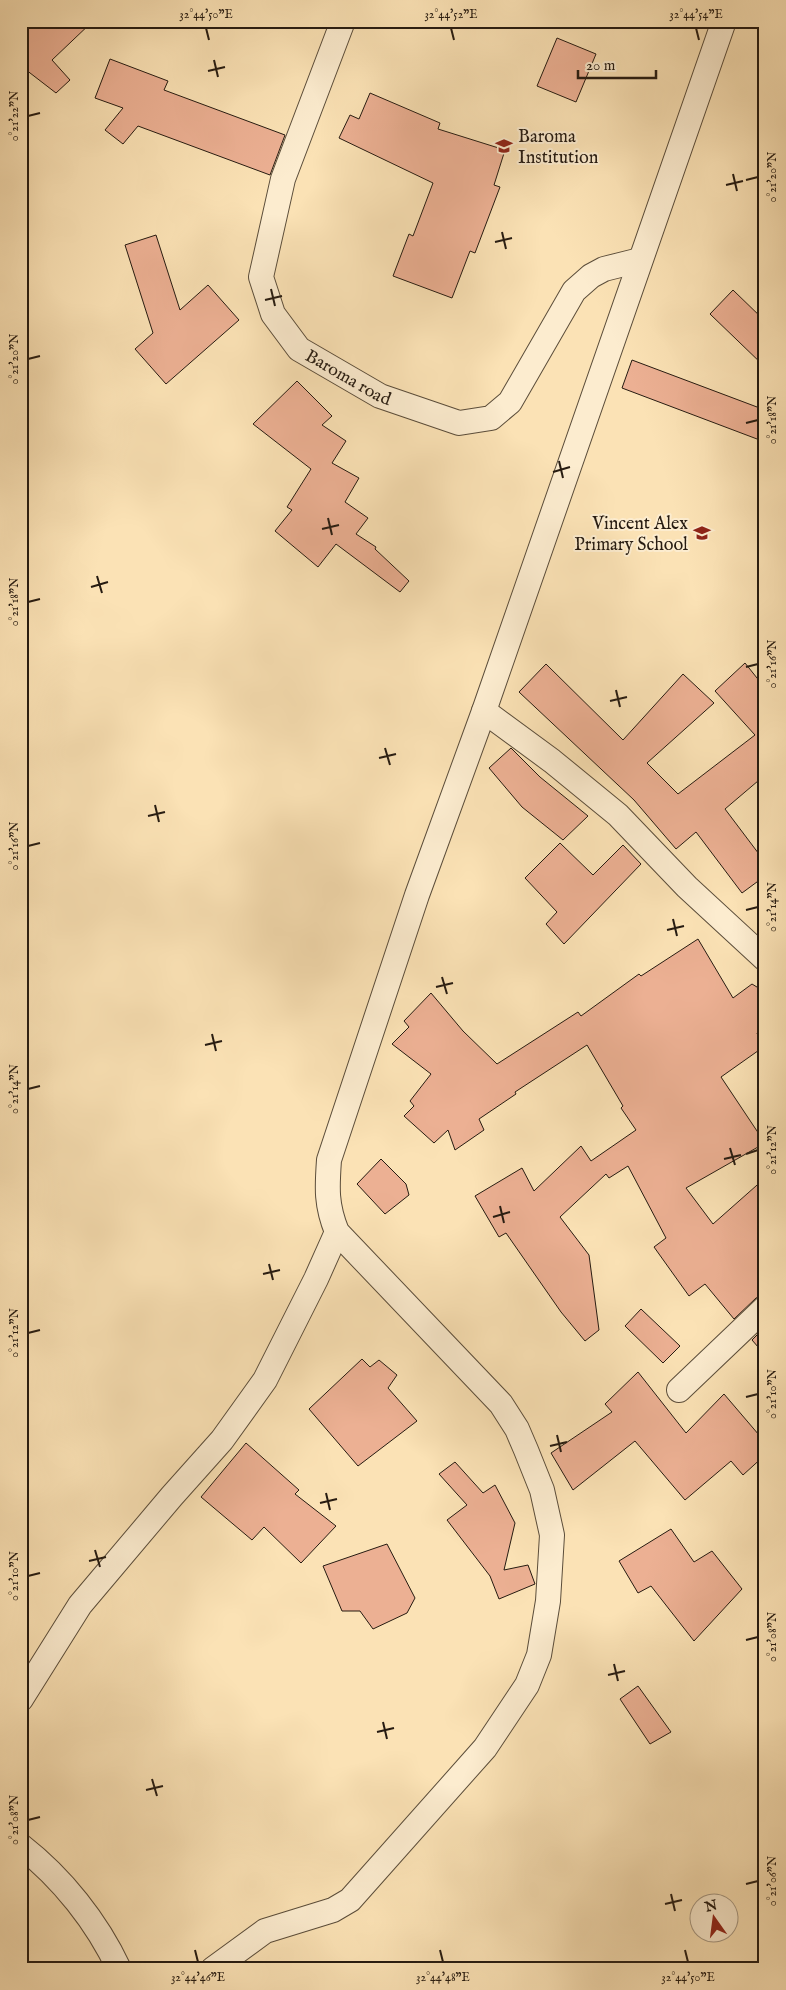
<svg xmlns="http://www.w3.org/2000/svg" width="786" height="1990" viewBox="0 0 786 1990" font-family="'IM FELL English',serif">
<rect width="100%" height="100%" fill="#fbe2b5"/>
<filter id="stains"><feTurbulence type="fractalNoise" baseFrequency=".004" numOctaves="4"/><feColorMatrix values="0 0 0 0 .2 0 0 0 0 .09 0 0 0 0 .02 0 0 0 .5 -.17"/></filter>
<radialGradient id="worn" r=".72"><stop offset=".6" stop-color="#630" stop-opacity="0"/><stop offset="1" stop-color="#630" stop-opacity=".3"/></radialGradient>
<g fill="#ecb093" stroke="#261b11">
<path d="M21,21H93L52,60L70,80L56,93L21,66Z"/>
<path d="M557,38L596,54L576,102L537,86Z"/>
<path d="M110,59L168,81L164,90L285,135L270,175L138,126L123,144L105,130L123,108L95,98Z"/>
<path d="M370,93L440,123L438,129L505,150L494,185L500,187L475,253L470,251L452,298L393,276L409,234L413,236L433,183L339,138L350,115L359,119Z"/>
<path d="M156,235L180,310L208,285L239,320L166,384L135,349L153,333L125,245Z"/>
<path d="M733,290L765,321V367L710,314Z"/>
<path d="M632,360L765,410V442L622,388Z"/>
<path d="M297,381L332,416L322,425L346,441L332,463L359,478L345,502L368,518L356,534L376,547L375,549L409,581L400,592L336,544L318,567L275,531L292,510L287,507L311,469L253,424Z"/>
<path d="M745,663L765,688V775L725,809L765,862V876L742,893L696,832L676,849L634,800L519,692L546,664L623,740L683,674L714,703L647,763L678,794L755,735L715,691Z"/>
<path d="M511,748L540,777L588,816L563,840L522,807L489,768Z"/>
<path d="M560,843L593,875L623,845L641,864L564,944L546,924L557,912L525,878Z"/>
<path d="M698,939L733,998L752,984L765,992V1028L757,1033L762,1048L721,1077L765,1143L686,1188L713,1224L765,1178V1295L756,1298L734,1319L705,1284L689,1296L654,1247L666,1238L628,1166L609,1178L606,1174L560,1217L589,1255L599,1330L585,1341L561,1312L506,1233L499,1237L475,1196L522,1168L534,1191L581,1146L591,1161L636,1130L621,1108L623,1106L587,1045L515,1092L516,1094L479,1119L484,1130L455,1150L448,1130L434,1143L404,1116L414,1106L410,1101L431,1074L392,1044L409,1027L404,1021L431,993L463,1031L497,1064L578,1012L581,1016L639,974L641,976Z"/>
<path d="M381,1159L406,1184L409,1195L385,1214L357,1184Z"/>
<path d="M641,1309L680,1346L663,1363L625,1326Z"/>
<path d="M765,1327V1355L752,1340Z"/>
<path d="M362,1359L370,1367L379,1360L397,1375L388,1388L417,1421L358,1466L309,1409Z"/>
<path d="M638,1372L686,1433L724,1394L765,1442V1455L743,1475L731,1461L685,1500L635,1441L573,1490L551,1453L612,1412L605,1404Z"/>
<path d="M246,1443L299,1490L295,1494L336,1526L301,1563L264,1527L252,1540L201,1497Z"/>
<path d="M455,1462L483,1493L495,1485L515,1523L504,1570L528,1565L535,1584L499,1599L490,1576L447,1520L467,1505L439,1474Z"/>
<path d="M671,1529L694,1562L712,1551L742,1589L694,1641L651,1586L638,1593L619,1561Z"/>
<path d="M387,1544L415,1598L407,1613L373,1629L360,1611H342L323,1566Z"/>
<path d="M638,1686L671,1732L650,1744L620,1699Z"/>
</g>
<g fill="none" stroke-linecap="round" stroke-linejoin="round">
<g stroke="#5b4d3a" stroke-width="26">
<g id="street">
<path id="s1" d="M343,21L283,179L261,277L273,314L299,349L380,396L459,423L491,418L510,402L574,291L591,276L604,269L640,260"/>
<path d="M484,711L552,761L618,815L687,887L765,959"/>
<path d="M679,1390L765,1308"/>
<path d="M21,1699L80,1605L172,1496L222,1440L265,1380L316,1279L337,1232"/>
<path d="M21,1846C62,1878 97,1922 119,1969"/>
<path d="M213,1969L265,1931L333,1910L350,1900L485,1748L527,1685L539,1655L548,1601L552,1535L542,1490L526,1450L517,1429L501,1404L337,1232C326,1205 327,1188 329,1160L417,895L484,711L724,21"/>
</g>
</g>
<use href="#street" stroke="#fceccf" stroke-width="24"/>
</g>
<path fill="none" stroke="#261b11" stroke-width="2" d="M206,28L209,40M451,28L454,40M696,28L699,40M214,60L218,77M208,71L225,67M28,116L40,113M733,174L737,191M746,180L758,177M726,185L743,181M502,232L506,249M495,242L512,238M271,289L275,306M265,300L282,296M28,359L40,356M746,423L758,420M559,461L563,478M553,472L570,467M328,518L332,535M322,529L339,525M97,576L102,593M91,587L108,582M28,602L40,599M746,667L758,664M616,690L620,707M610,701L627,697M385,748L390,765M379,758L396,754M155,805L159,822M148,816L165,812M28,846L40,843M746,910L758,907M673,919L677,936M667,930L684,926M442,977L447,994M436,987L453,983M212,1034L216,1051M205,1045L222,1041M28,1089L40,1086M730,1148L735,1165M746,1154L758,1150M724,1159L741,1155M500,1206L504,1223M493,1217L510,1212M269,1264L273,1280M263,1274L280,1270M28,1333L40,1330M746,1397L758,1394M557,1435L561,1452M550,1446L567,1442M326,1493L330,1510M320,1503L337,1499M95,1550L100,1567M89,1561L106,1557M28,1576L40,1573M746,1640L758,1637M614,1664L618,1681M608,1675L625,1671M383,1722L387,1739M377,1732L394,1728M152,1779L157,1796M146,1790L163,1786M28,1820L40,1817M746,1884L758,1881M671,1894L675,1911M665,1904L682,1900M195,1950L198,1962M440,1950L443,1962M685,1950L688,1962"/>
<defs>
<g id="school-bare" transform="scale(1.35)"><path d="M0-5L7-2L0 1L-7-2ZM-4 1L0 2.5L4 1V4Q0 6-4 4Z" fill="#8f2418" stroke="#fceccf" stroke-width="2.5" paint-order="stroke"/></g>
</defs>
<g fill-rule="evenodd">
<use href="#school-bare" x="504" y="146"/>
<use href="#school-bare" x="702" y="533"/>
</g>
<g text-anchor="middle" stroke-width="4" stroke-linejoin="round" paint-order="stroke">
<g font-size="18" fill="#261b11" stroke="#fceccf" text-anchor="start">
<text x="518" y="142">Baroma<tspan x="518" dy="21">Institution</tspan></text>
<text x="688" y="529" text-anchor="end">Vincent Alex<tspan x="688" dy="21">Primary School</tspan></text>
</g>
<g font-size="18" fill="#261b11" stroke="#fceccf">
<text dy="6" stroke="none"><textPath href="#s1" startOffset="409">Baroma road</textPath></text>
</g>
</g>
<rect width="786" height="1990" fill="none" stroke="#fbe2b5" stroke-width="55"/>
<g transform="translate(714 1918) rotate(346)"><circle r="24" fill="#fceccf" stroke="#a69883"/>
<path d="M0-4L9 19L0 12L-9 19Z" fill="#8f2418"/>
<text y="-8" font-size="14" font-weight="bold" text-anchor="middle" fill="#261b11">N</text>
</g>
<path d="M578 70v8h78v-8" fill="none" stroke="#261b11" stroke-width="2.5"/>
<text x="586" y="70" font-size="15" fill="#261b11" stroke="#fceccf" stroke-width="4" paint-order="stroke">20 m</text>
<rect x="28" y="28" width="730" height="1934" fill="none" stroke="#261b11" stroke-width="2"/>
<g font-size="12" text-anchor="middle" fill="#261b11">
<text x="206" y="18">32°44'50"E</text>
<text x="451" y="18">32°44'52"E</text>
<text x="696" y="18">32°44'54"E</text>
<text transform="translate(14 116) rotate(-90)" y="4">0°21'22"N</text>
<text transform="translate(772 177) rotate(-90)" y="4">0°21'20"N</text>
<text transform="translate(14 359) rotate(-90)" y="4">0°21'20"N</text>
<text transform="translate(772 420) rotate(-90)" y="4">0°21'18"N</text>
<text transform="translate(14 602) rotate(-90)" y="4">0°21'18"N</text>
<text transform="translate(772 664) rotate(-90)" y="4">0°21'16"N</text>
<text transform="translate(14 846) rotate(-90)" y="4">0°21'16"N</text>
<text transform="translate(772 907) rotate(-90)" y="4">0°21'14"N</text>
<text transform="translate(14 1089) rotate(-90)" y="4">0°21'14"N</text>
<text transform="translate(772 1150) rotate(-90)" y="4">0°21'12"N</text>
<text transform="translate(14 1333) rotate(-90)" y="4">0°21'12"N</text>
<text transform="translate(772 1394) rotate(-90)" y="4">0°21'10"N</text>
<text transform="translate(14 1576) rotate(-90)" y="4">0°21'10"N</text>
<text transform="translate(772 1637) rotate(-90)" y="4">0°21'08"N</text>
<text transform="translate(14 1820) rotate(-90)" y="4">0°21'08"N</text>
<text transform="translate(772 1881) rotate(-90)" y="4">0°21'06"N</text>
<text x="198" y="1981">32°44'46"E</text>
<text x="443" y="1981">32°44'48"E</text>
<text x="688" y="1981">32°44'50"E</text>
</g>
<rect width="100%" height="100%" filter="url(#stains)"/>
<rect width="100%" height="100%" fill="url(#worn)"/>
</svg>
